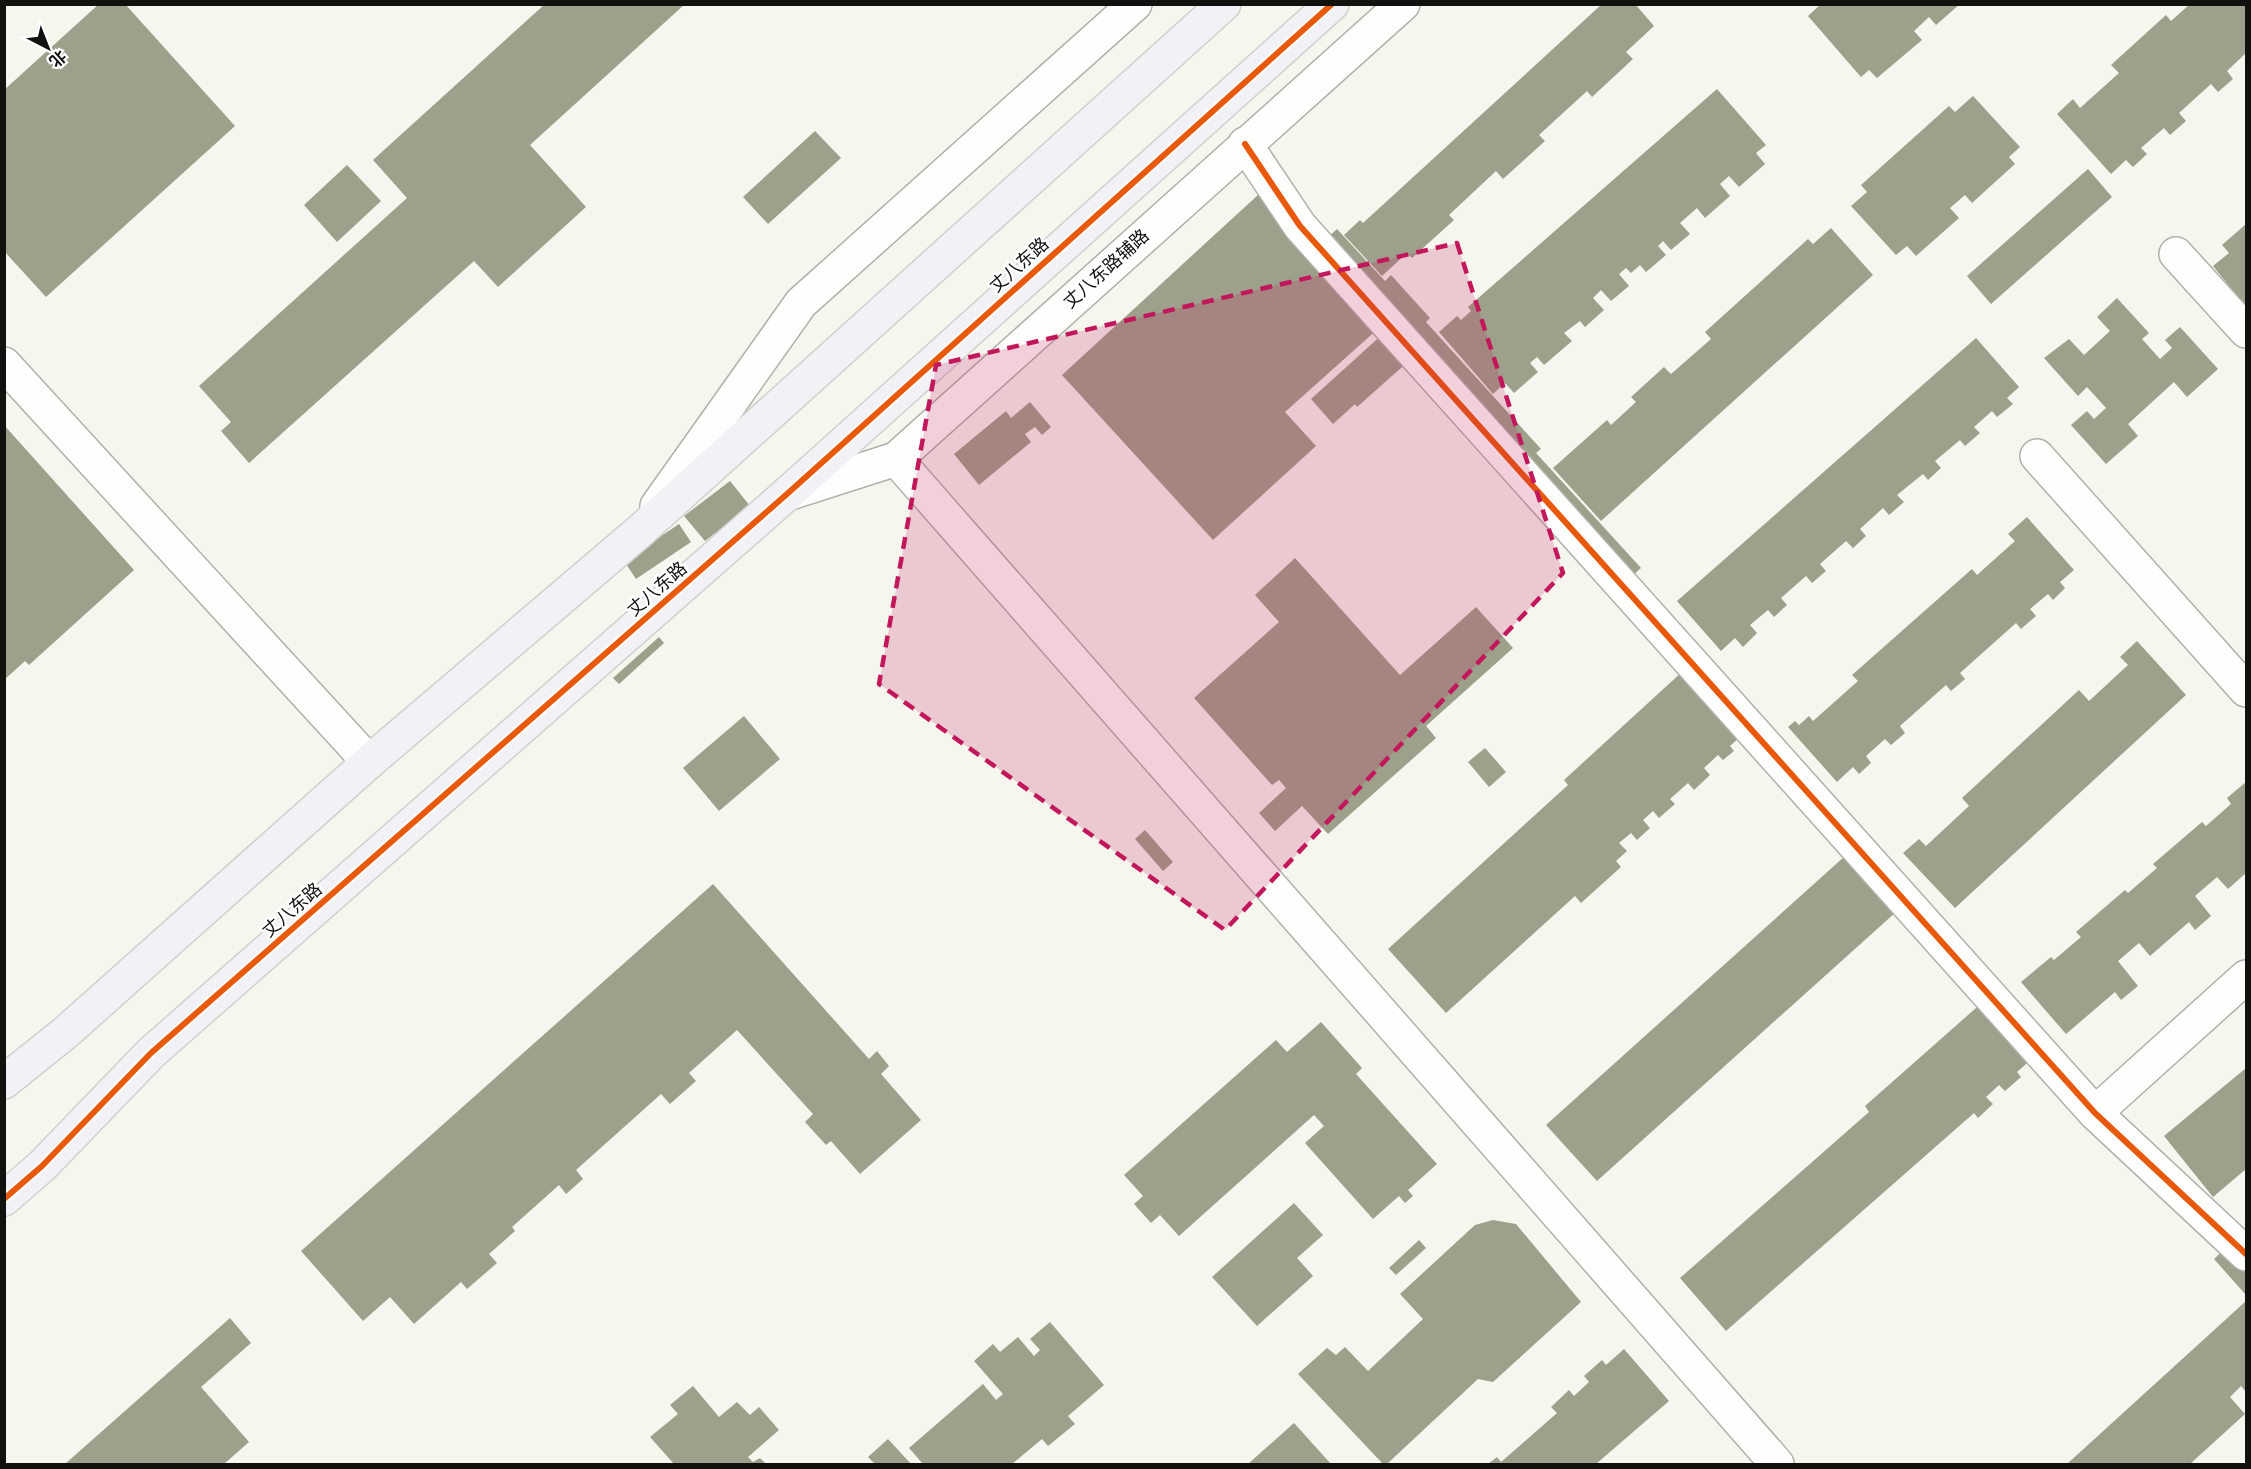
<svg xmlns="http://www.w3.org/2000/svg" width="2251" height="1469" viewBox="0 0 2251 1469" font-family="Commissioner,'Noto Sans SC',sans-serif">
<rect width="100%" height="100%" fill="#f5f6ee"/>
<g fill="#9da08a">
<path d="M99,4H125L235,126L46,297L4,251V90Z"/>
<path d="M545,4H685L530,145L586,207L498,287L474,261L249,463L221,431L231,422L199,386L407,198L373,160Z"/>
<path d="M1602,4H1635L1654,26L1626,52L1633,59L1592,97L1587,91L1539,135L1545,141L1503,179L1496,171L1449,215L1454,220L1412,258L1407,253L1382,276L1344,235L1360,220L1363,223Z"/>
<path d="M1821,4H1960L1936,25L1929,17L1914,31L1922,40L1877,78L1869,70L1861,77L1808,16Z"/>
<path d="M2190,4H2246V53L2227,71L2233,79L2218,92L2211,84L2179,113L2186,121L2170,135L2164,128L2141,148L2147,154L2133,167L2126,160L2111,174L2057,114L2073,99L2080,108L2119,73L2111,65L2166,15L2171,21Z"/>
<path d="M1717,89L1766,145L1756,153L1765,164L1739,187L1729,176L1720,184L1730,196L1705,218L1697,208L1680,223L1690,234L1671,250L1663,241L1658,246L1666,255L1646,272L1640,265L1631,273L1626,268L1619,274L1629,286L1611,301L1601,290L1593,298L1604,310L1585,327L1580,321L1564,333L1572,341L1544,365L1537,357L1530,363L1538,372L1514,393L1505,383L1493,394L1439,332L1457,316L1461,320L1471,311L1468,307Z"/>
<path d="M1973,96L2020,147L2009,157L2015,164L1972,203L1965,195L1950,208L1959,218L1916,256L1907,246L1896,255L1851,206L1867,192L1861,185L1949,106L1955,112Z"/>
<path d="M815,131L841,158L768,224L743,197Z"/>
<path d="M347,165L381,201L337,242L304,205Z"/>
<path d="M2088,169L2112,197L1991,304L1967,276Z"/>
<path d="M1259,194L1380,327L1285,412L1316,446L1213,540L1062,375Z"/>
<path d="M2246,224V307L2213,266L2229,253L2222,245Z"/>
<path d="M1831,228L1873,275L1601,521L1553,468L1607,420L1611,425L1636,402L1631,397L1664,367L1671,374L1711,339L1705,332L1808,239L1813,244Z"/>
<path d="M1337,229L1385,281L1391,275L1430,318L1426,322L1541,449L1536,453L1641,568L1631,577L1325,240Z"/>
<path d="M2117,298L2149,333L2142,339L2160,359L2172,348L2165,340L2180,327L2218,369L2187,397L2174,382L2128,424L2138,436L2106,464L2071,425L2087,411L2094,419L2106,408L2087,387L2078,396L2044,358L2069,339L2084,355L2110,331L2097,317Z"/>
<path d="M1385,332L1410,360L1357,407L1355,404L1333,424L1311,399Z"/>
<path d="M1976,338L2019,387L2007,398L2013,404L1997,417L1992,411L1974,427L1980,433L1965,446L1960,440L1935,461L1941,468L1928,480L1923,474L1897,495L1904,502L1889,515L1883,508L1860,529L1866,536L1853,548L1846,541L1820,564L1826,571L1812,583L1806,576L1781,598L1787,605L1774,617L1768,610L1750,625L1757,633L1743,647L1735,638L1721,651L1677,601Z"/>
<path d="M1030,402L1051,427L1042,435L1035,427L1025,434L1031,442L979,485L954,454L1006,411L1011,418Z"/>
<path d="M4,425L134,570L29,665L25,661L4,680Z"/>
<path d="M730,481L750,506L705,541L684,516Z"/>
<path d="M2027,517L2074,570L2060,582L2065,588L2053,600L2048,594L2030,609L2036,616L2021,629L2016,623L1960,673L1965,679L1951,691L1946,685L1900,726L1905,733L1891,745L1885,739L1866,756L1871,763L1859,774L1853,767L1837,782L1788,727L1795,721L1799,725L1809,716L1813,721L1858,681L1852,675L1972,569L1977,575L2015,541L2008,534Z"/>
<path d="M679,524L691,542L636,579L624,561Z"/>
<path d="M1295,558L1400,675L1476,607L1513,648L1426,726L1436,738L1328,834L1302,806L1275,831L1259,813L1286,788L1279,780L1272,785L1194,698L1279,622L1255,595Z"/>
<path d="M659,637L664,643L619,684L613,678Z"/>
<path d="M2137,641L2186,695L1955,908L1903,853L1919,839L1926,846L1969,806L1962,798L2079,690L2089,701L2128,665L2120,657Z"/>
<path d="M1683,671L1741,736L1730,746L1734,751L1723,760L1718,755L1704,768L1710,775L1694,790L1688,783L1670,799L1675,804L1659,818L1653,811L1643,820L1650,828L1637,840L1631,833L1619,843L1627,851L1616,861L1621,867L1581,903L1575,896L1446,1013L1388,949L1568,785L1564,780Z"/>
<path d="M744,716L780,759L719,811L683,768Z"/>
<path d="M1485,748L1506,772L1489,787L1468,762Z"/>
<path d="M2246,782V873L2228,889L2217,877L2195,896L2211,916L2195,930L2189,922L2150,956L2139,943L2118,961L2138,986L2121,1000L2115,992L2066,1034L2021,982L2051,957L2054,960L2081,937L2076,932L2125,890L2128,893L2157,868L2153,864L2202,822L2206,826L2231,804L2227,798Z"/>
<path d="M1145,830L1173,862L1163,871L1135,839Z"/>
<path d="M1845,856L1896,912L1597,1181L1546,1125Z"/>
<path d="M713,884L869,1059L877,1051L889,1066L881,1074L921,1120L860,1174L831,1141L826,1145L805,1122L813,1114L737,1030L689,1073L696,1081L670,1104L661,1094L576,1170L583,1179L566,1194L559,1185L512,1227L515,1231L489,1254L497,1263L467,1289L461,1282L414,1324L390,1297L363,1321L301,1251Z"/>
<path d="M1985,1000L2034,1057L2017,1072L2021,1077L2005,1091L1999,1085L1986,1097L1993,1104L1978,1118L1974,1113L1726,1331L1680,1278L1869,1112L1865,1106Z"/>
<path d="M1321,1022L1362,1068L1356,1074L1437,1164L1408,1190L1413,1196L1405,1203L1399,1196L1373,1219L1305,1143L1324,1126L1314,1115L1179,1236L1160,1215L1151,1223L1134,1204L1143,1196L1124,1175L1276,1040L1287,1052Z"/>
<path d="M2246,1068V1169L2213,1197L2164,1136Z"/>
<path d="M1294,1203L1323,1235L1297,1258L1313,1276L1257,1326L1212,1277Z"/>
<path d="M1493,1220L1516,1224L1581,1302L1493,1382L1478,1379L1387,1464H1383L1298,1374L1327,1348L1336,1355L1345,1347L1368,1371L1423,1319L1400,1294L1475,1225Z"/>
<path d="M1419,1240L1426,1248L1396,1275L1389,1268Z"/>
<path d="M2228,1246L2246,1266V1295L2214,1259Z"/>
<path d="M2246,1301V1392L2241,1386L2230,1397L2245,1414L2190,1464H2067Z"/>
<path d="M230,1318L251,1343L201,1387L249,1442L224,1464H65Z"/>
<path d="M1050,1322L1104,1385L1068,1416L1075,1424L1048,1446L1042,1439L1012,1464H923L909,1448L983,1384L996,1400L1003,1394L974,1361L993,1344L1000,1352L1018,1337L1034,1356L1040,1350L1030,1339Z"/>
<path d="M1624,1349L1669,1401L1596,1464H1488L1497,1457L1501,1462L1557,1413L1551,1407L1569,1390L1574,1396L1589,1382L1584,1376L1602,1360L1606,1365Z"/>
<path d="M693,1386L719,1417L737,1402L750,1415L759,1407L779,1430L748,1457L753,1462L760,1458L766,1464H674L650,1437L678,1414L670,1405Z"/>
<path d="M1294,1423L1331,1464H1248Z"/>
<path d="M888,1439L911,1464H875L868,1457Z"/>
</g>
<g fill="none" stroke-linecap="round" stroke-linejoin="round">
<g stroke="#b0b1aa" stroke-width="36">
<g id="minor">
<path d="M1245,144L1300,226L2095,1113L2246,1254"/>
<path d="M2176,254L2246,331"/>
<path d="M4,364L369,762"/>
<path d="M2037,456L2246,690"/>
<path d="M896,459L1777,1464"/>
<path d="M787,494L896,459L1403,4"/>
<path d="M657,506L801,303L1135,4"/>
<path d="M2095,1113L2246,977"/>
</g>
</g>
<g stroke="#d0d1cd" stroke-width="36">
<g id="primary">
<path d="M4,1082L65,1033L369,762L640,531L1224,4"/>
<path d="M4,1199L42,1166L151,1053L787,494L1332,4"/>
</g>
</g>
<use href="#minor" stroke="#fefefc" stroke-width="33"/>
<use href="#primary" stroke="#f2f1f6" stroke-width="33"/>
<g stroke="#fff" stroke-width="10">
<g id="cycleway">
<path d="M1245,144L1300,226L2095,1113L2246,1254"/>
<path d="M4,1199L42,1166L151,1053L787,494L1332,4"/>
</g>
</g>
<use href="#cycleway" stroke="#e8590c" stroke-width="6"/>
</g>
<path fill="#c2185b" fill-opacity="0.2" stroke="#c2185b" stroke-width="4.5" stroke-dasharray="12 8" stroke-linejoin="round" d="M1457,243L1563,573L1225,930L879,684L936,365Z"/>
<g text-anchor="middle" stroke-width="5" stroke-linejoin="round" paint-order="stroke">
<g font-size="18" fill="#11120d" stroke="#fff">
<text transform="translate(1019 265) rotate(-42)" y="6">丈八东路</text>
<text transform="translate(1106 269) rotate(-42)" y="6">丈八东路辅路</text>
<text transform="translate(657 589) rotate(-41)" y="6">丈八东路</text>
<text transform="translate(292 910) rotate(-41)" y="6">丈八东路</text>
</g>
</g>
<rect width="2251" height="1469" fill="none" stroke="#11120d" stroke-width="12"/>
<g transform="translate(48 48) rotate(138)" stroke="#ffffff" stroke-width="4.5" paint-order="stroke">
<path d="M0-4.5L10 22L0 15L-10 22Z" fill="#11120d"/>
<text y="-9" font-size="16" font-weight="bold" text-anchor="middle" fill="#11120d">北</text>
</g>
</svg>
